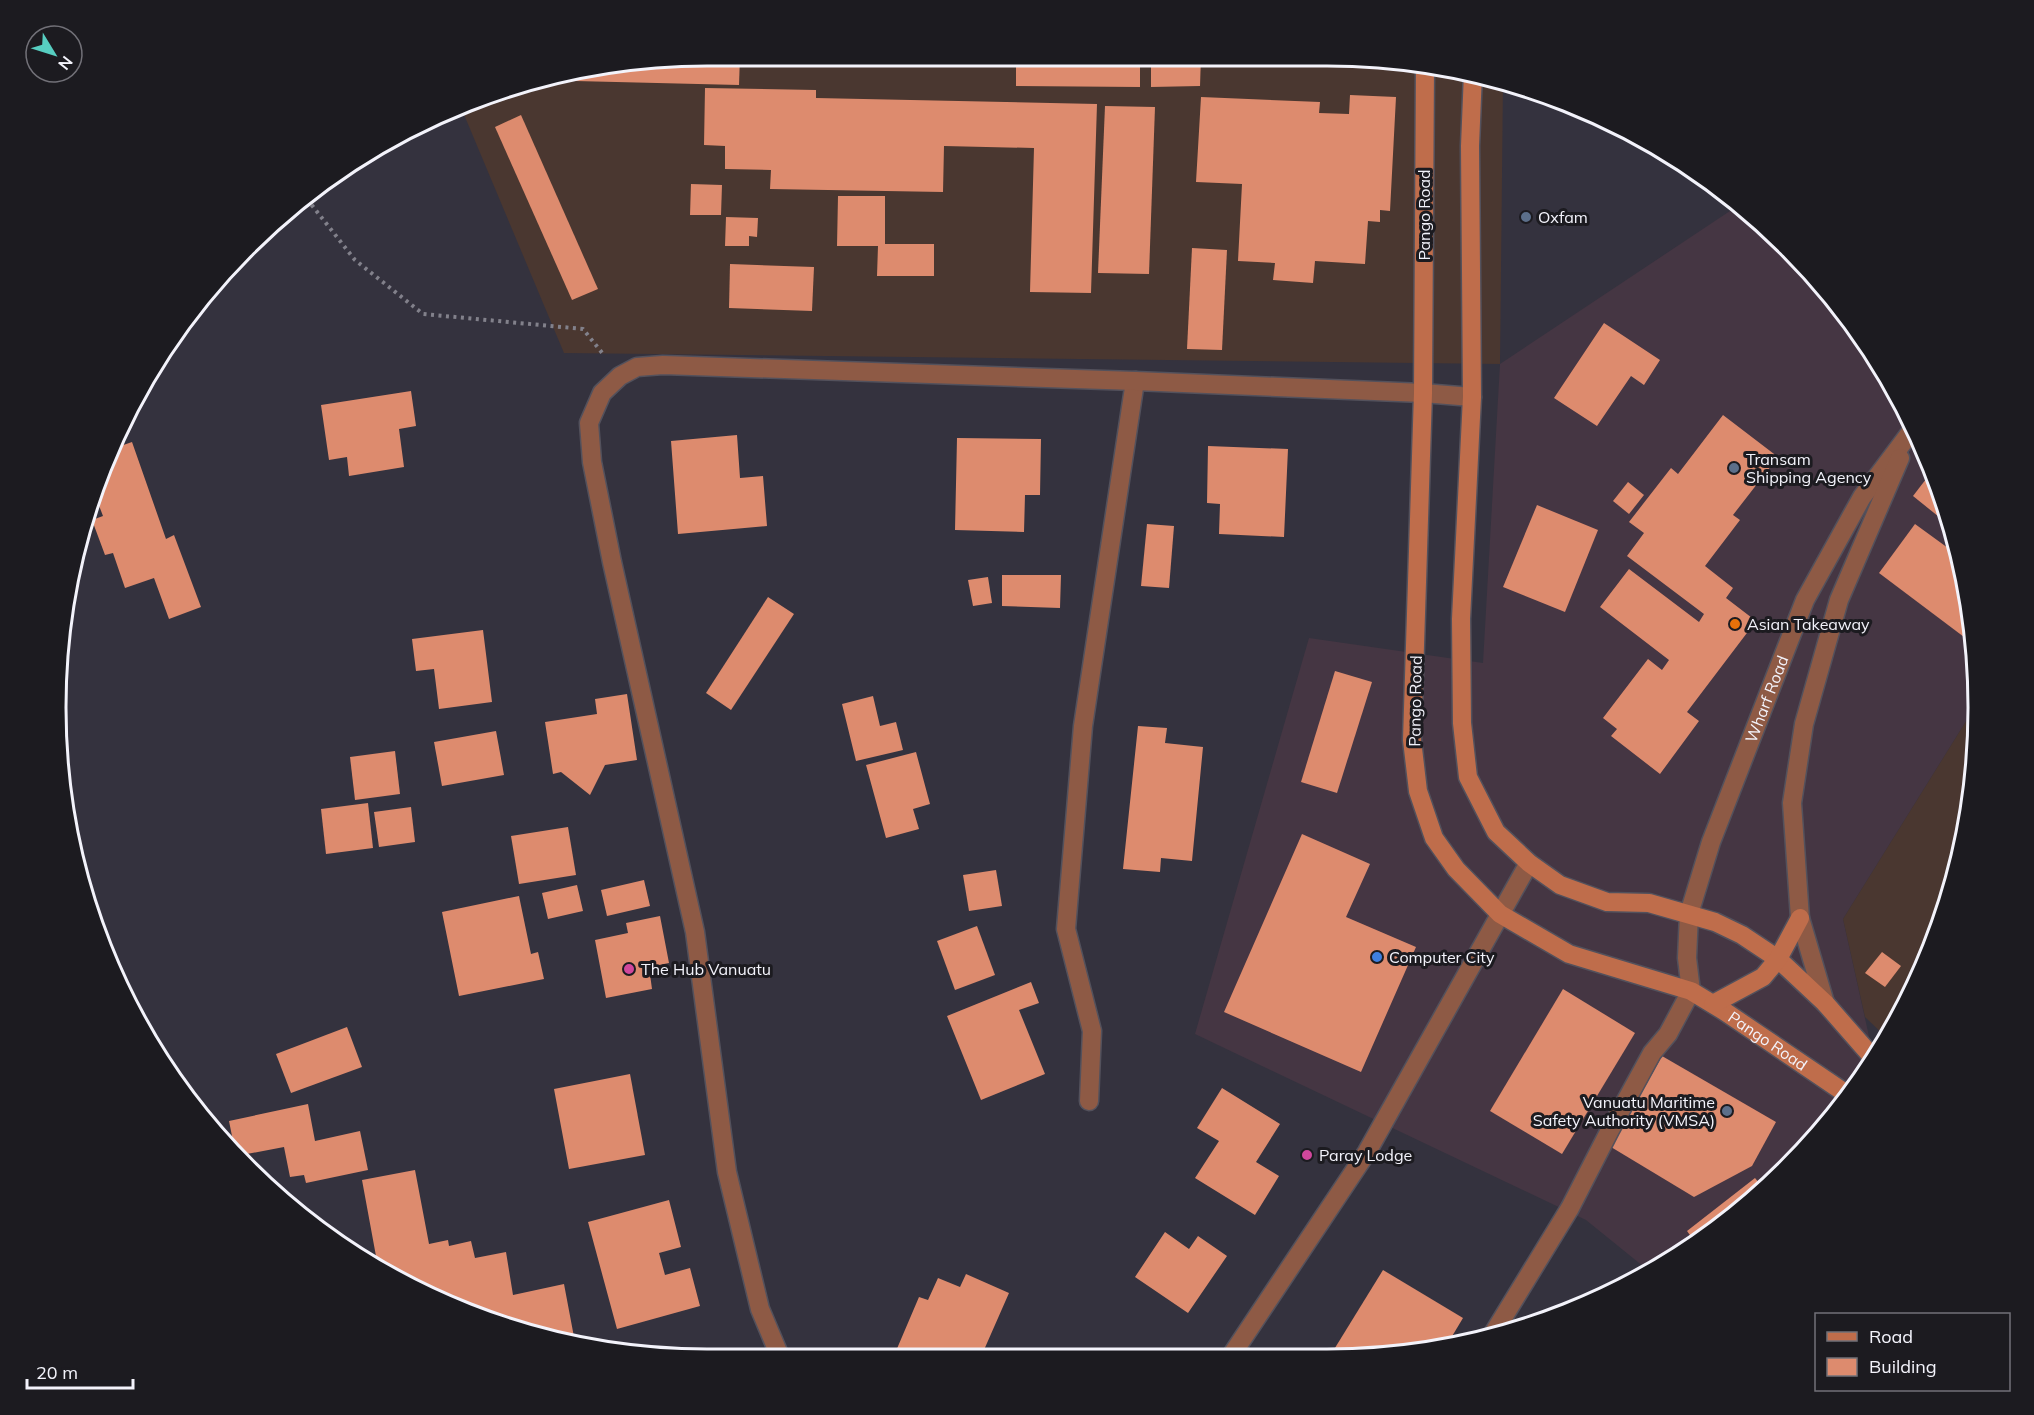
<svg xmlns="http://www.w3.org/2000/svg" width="2034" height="1415" viewBox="0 0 2034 1415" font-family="Mulish,sans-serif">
<rect width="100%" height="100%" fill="#34323e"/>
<path fill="#453643" d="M1736,207L1788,247L1869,346L1929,458L1966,581L1978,702L1843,919L1874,1059L1868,1070L1787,1169L1723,1225L1649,1271L1586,1220L1195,1034L1309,638L1483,663L1500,364Z"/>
<g fill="#4a3730">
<path d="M708,56H1327L1453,68L1503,81L1500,364L564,353L460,105L538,78Z"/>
<path d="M1978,702L1966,835L1929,957L1886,1037L1865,1017L1843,919Z"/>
</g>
<g fill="#dd8b6e">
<path d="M708,56H740L739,85L575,81V73Z"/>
<path d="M838,56H869L868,63L838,62Z"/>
<path d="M1016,56H1140V87L1016,86Z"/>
<path d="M1151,56H1201L1200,86L1151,87Z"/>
<path d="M705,88L816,90V98L1097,104L1091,293L1030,292L1034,148L944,146L943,192L770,189L771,170L725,169V146L704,145Z"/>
<path d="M1350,95L1396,97L1390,211L1380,210V222L1368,221L1365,264L1315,261L1313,283L1273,280L1275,263L1238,261L1242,184L1196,182L1201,97L1320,102L1319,113L1349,114Z"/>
<path d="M1105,106L1155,107L1149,274L1098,273Z"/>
<path d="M521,115L598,289L572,300L495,127Z"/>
<path d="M691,184L722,185L721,215H690Z"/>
<path d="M838,196H885V244H934V276H877L878,246H837Z"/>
<path d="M726,217L758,218L757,237L749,236V246H725Z"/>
<path d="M1192,248L1227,250L1222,350L1187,349Z"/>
<path d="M730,264L814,267L812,311L729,308Z"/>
<path d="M1604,323L1660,360L1644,385L1631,376L1597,426L1554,398Z"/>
<path d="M411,391L416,426L399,429L404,467L349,476L347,457L329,460L321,405Z"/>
<path d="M1723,415L1778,457L1733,515L1740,520L1705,566L1733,588L1726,598L1756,621L1687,712L1699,721L1660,774L1611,736L1617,729L1603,718L1648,659L1662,670L1669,660L1600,607L1629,569L1699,622L1704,614L1627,556L1644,533L1629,522L1671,468L1678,474Z"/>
<path d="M737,435L740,478L763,476L767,526L678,534L671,441Z"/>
<path d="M957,438L1041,439L1040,495H1025L1024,532L955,530Z"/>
<path d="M132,442L166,539L174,535L201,607L169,619L154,578L125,588L113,553L105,555L92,520L103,516L95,495L109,450Z"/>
<path d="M1208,446L1288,449L1284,537L1219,534L1220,504L1207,503Z"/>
<path d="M1933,470L1949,525L1913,496Z"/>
<path d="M1628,482L1644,495L1629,514L1613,501Z"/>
<path d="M1537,505L1598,530L1565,612L1503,587Z"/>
<path d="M1147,524L1174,526L1169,588L1141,586Z"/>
<path d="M1915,524L1959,556L1966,581L1972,643L1879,573Z"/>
<path d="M1002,575H1061L1060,608L1002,606Z"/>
<path d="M988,577L992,603L973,606L968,580Z"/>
<path d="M768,597L794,614L731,710L706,693Z"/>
<path d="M483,630L492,702L439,709L434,669L416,671L412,639Z"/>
<path d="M1335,671L1372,682L1337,793L1301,782Z"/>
<path d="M627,694L637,760L605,765L590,795L561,772L553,774L545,722L597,714L595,699Z"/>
<path d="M873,696L880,726L896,722L903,750L856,761L842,704Z"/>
<path d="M1138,726L1167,728L1165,743L1203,747L1192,861L1161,858L1160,872L1123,869Z"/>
<path d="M496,731L504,775L442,786L434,742Z"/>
<path d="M395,751L400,794L355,800L350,757Z"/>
<path d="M916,752L930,804L913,809L919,829L886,838L866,765Z"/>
<path d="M368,803L373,848L326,854L321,809Z"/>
<path d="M411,807L415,842L379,847L374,812Z"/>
<path d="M568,827L576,875L519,884L511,836Z"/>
<path d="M1966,832V835L1960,856L1954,852Z"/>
<path d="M1302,834L1370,864L1346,917L1416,947L1361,1072L1224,1012Z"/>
<path d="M996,870L1002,906L969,911L963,875Z"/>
<path d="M644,880L650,906L607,916L601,890Z"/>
<path d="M577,885L583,911L548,919L542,893Z"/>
<path d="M519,896L531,954L538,952L544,979L459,996L442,912Z"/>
<path d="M660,916L669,963L649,967L652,989L606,998L595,940L628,933L626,923Z"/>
<path d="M977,926L995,975L955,990L937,941Z"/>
<path d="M1882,952L1901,966L1885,987L1865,973Z"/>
<path d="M1031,982L1039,1003L1019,1010L1045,1074L981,1100L947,1016Z"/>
<path d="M1563,989L1635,1033L1562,1154L1490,1111Z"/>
<path d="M347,1027L362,1067L291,1093L276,1054Z"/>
<path d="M1662,1056L1776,1122L1752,1166L1694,1197L1611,1147Z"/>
<path d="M630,1074L645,1155L569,1169L554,1089Z"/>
<path d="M1222,1088L1280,1124L1256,1162L1279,1176L1255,1215L1195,1178L1219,1141L1197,1128Z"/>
<path d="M308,1104L315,1141L360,1131L368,1170L306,1183L304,1175L290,1177L284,1147L236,1156L229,1121Z"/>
<path d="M415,1170L429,1244L448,1240L449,1246L471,1241L475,1258L506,1252L513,1295L564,1284L574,1337L558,1340L458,1310L446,1303L444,1294L433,1296L378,1267L362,1180Z"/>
<path d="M1755,1178L1764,1189L1723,1225L1695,1242L1687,1231Z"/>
<path d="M669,1200L681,1247L659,1253L665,1275L690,1268L700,1306L617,1329L588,1222Z"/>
<path d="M1165,1232L1189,1249L1198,1236L1227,1256L1188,1313L1135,1277Z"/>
<path d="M1383,1270L1463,1318L1445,1348L1333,1359L1330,1356Z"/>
<path d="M966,1274L1009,1293L980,1359H897L893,1358L919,1297L928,1300L938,1278L960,1287Z"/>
</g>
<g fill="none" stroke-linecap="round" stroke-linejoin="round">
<g stroke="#53515c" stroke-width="21">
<path id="lane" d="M1493,1334L1570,1208L1610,1130L1652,1053L1668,1034L1691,991"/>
</g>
<g stroke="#53515c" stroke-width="21">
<g id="street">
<path id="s1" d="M1691,991L1687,958L1689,914L1711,842L1805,600L1862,497L1913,429"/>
<path d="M1825,1003L1800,918L1792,803L1804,724L1839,600L1900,458"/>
<path d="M1089,1101L1092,1031L1066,929L1083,726L1135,381"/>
<path d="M781,1359L760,1309L727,1172L695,932L612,562L592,462L589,423L602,393L620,376L637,367L663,365L1135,381L1423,393L1472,397"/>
<path d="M1229,1359L1367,1152L1529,863"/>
</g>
</g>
<g stroke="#53515c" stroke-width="21">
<g id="secondary">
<path id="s2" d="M1425,65L1423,393L1412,740L1418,791L1434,838L1456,869L1500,914L1569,954L1691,991L1724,1011L1848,1095"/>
<path d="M1473,73L1470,146L1472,397L1461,619L1462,723L1468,777L1496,832L1529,863L1560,885L1607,902L1649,903L1715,922L1742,935L1778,959L1825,1003L1874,1059"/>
<path d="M1713,1004L1763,977L1778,959L1800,918"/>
</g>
</g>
<path stroke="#82818b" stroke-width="4" stroke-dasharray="3 4.5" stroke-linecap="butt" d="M307,199L355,260L423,314L583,329L603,354"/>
<use href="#lane" stroke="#8e5a45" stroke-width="18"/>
<use href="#street" stroke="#8e5a45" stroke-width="18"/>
<use href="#secondary" stroke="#bf6d4b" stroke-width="18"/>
</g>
<g fill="#5c6f8a" stroke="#1c1b20" stroke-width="2">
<circle cx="1526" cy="217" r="6"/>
<circle cx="1734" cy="468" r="6"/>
<circle cx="1727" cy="1111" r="6"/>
</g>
<circle fill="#e8710a" stroke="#1c1b20" stroke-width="2" cx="1735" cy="624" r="6"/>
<circle fill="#3f7fe0" stroke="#1c1b20" stroke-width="2" cx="1377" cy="957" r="6"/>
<g fill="#d1479c" stroke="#1c1b20" stroke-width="2">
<circle cx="629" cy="969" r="6"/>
<circle cx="1307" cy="1155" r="6"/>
</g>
<g text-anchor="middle" stroke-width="6" stroke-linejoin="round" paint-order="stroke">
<g font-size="16" fill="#f3f3fb" stroke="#1c1b20">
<text transform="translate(1424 215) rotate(-90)" y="6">Pango Road</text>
<text dy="6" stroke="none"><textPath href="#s1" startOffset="306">Wharf Road</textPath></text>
<text transform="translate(1415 701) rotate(-89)" y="6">Pango Road</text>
<text dy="6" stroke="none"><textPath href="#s2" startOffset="1176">Pango Road</textPath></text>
</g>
<g font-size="16" fill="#f3f3fb" stroke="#1c1b20" text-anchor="start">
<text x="1538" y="223">Oxfam</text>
<text x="1746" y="465">Transam<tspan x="1746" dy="18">Shipping Agency</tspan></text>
<text x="1747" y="630">Asian Takeaway</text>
<text x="1389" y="963">Computer City</text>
<text x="641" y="975">The Hub Vanuatu</text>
<text x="1715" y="1108" text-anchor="end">Vanuatu Maritime<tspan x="1715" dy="18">Safety Authority (VMSA)</tspan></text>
<text x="1319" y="1161">Paray Lodge</text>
</g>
</g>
<path d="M0 0H2034V1415H0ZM707 66H1327A641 641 0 0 1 1968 707V708A641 641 0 0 1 1327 1349H707A641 641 0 0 1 66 708V707A641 641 0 0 1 707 66Z" fill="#1c1b20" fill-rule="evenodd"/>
<path fill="none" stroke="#f3f3fb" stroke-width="3" d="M707 66H1327A641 641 0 0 1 1968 707V708A641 641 0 0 1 1327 1349H707A641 641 0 0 1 66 708V707A641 641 0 0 1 707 66Z"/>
<rect x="1815" y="1313" width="195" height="78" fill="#1c1b20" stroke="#727178" stroke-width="1.5"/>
<rect x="1827" y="1332" width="30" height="9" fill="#bf6d4b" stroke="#727178" stroke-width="1.5"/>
<text x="1869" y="1343" font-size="18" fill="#f3f3fb">Road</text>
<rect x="1827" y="1358" width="30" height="18" fill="#dd8b6e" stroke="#727178" stroke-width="1.5"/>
<text x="1869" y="1373" font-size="18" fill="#f3f3fb">Building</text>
<g transform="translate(54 54) rotate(128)"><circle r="28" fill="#1c1b20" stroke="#727178" stroke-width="1.5"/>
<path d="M0-4.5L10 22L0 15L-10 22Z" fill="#57cec1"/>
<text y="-9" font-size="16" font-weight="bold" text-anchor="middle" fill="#f3f3fb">N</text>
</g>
<path d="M27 1379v9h106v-9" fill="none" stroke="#f3f3fb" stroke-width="3"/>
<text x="36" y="1379" font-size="18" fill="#f3f3fb" stroke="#1c1b20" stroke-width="4.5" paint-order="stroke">20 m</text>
</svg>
